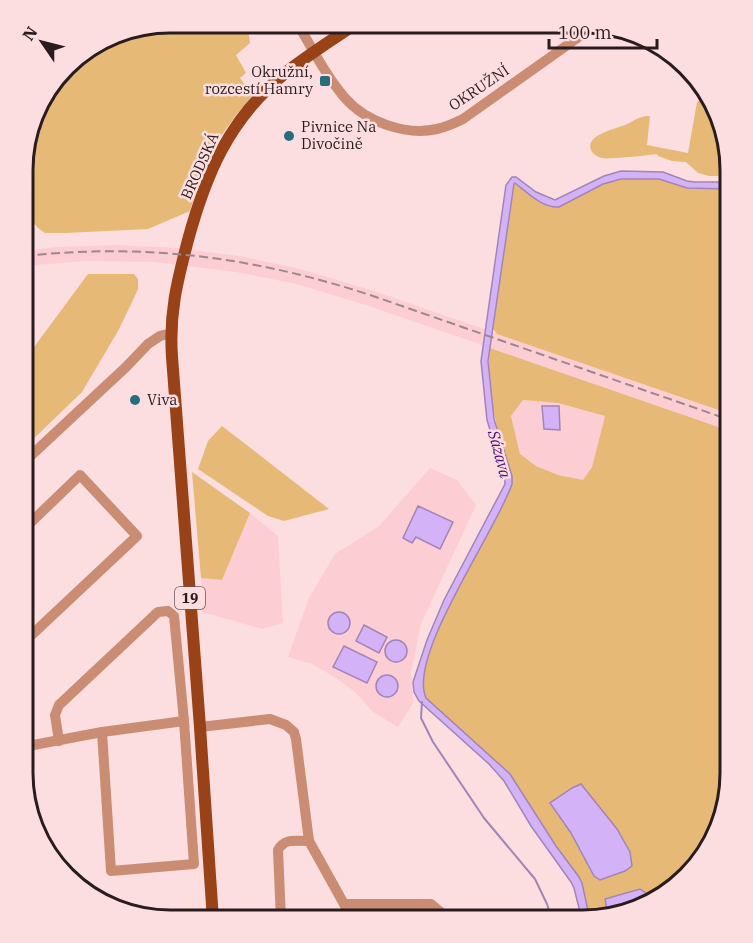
<svg xmlns="http://www.w3.org/2000/svg" width="753" height="943" viewBox="0 0 753 943" font-family="'IBM Plex Serif',serif">
<rect width="100%" height="100%" fill="#fcdee1"/>
<g fill="#fcced3">
<path d="M118,245L177,248L239,256L300,269L334,279L374,291L730,414V431L369,306L296,284L236,272L153,262L86,261L24,266V251L55,247Z"/>
<path d="M523,400L558,403L605,416L592,467L583,481L558,475L536,466L520,454L511,416Z"/>
<path d="M430,468L457,480L476,505L421,624L411,672L413,703L398,727L373,712L355,692L336,678L312,664L288,657L309,598L335,554L379,526Z"/>
<path d="M250,513L278,536L283,623L262,629L202,612L201,578L222,580Z"/>
</g>
<g fill="#e7b976" fill-rule="evenodd">
<path d="M248,29L250,43L236,55L246,73L240,78L248,90L251,97C237,114 222,132 212,152C202,171 196,191 190,211L148,229L66,233H45L38,228L24,211V151L42,97L73,59L123,30Z"/>
<path d="M706,98L712,100L730,170V176H709L698,173L686,162L672,161L658,156L657,154C643,156 630,157 616,158C611,158 606,159 602,158C597,157 592,153 591,150C585,135 615,129 625,125C634,121 640,115 650,116L647,145L688,153L697,102Z"/>
<path d="M627,178L659,179L692,189H730V414L497,334L493,329L514,184L515,183C527,193 542,208 559,207L603,184Z"/>
<path d="M88,274H134L138,279V289L134,298L118,331L82,392L23,449V362Z"/>
<path d="M490,348L730,431V783L706,854L656,901L652,902L647,894L615,897L606,899L608,915L592,920H590L582,883L554,843L510,774L426,698C407,655 497,530 512,484V476C499,435 484,391 490,348ZM523,400L558,403L605,416L592,467L583,480L558,475L536,466L520,454L511,416ZM581,784L617,829L630,852L571,833L550,804L572,788Z"/>
<path d="M222,426L329,509L284,521L268,516L198,469L208,441Z"/>
<path d="M192,472L250,513L222,580L201,578Z"/>
</g>
<g fill="#d4b2f8" stroke="#a185b7" stroke-width="1.5">
<path d="M621,171L663,172L687,181L695,182H730V189L687,188L659,179H621L603,184L559,207C542,208 528,193 515,183L514,184L488,361L494,419L512,476V484C497,530 407,655 426,698L510,774L556,846L579,877L582,883L590,920H582L574,888L571,882L531,826L504,781L489,764L419,701L414,692L413,682L427,640L444,600L505,484L504,475L487,420L481,361L506,185L512,177H516L536,192L555,200L604,176Z"/>
<path d="M542,406H559L560,430L544,429Z"/>
<path d="M418,506L453,522L440,549L416,537L412,543L403,538Z"/>
<circle cx="339" cy="623" r="11"/>
<path d="M364,625L387,637L379,653L356,641Z"/>
<circle cx="396" cy="651" r="11"/>
<path d="M344,646L377,662L367,683L333,667Z"/>
<circle cx="387" cy="686" r="11"/>
<path d="M581,784L617,829L630,852L632,866L625,871L600,880L594,876L571,833L550,803L572,788Z"/>
<path d="M640,889L647,894L652,902L608,915L605,899Z"/>
</g>
<g fill="none" stroke-linecap="round" stroke-linejoin="round">
<path stroke="#a185b7" stroke-width="2" d="M422,702L421,718L433,742L484,818L535,879L547,904L552,920"/>
<g stroke="#ca8c72" stroke-width="10">
<path d="M300,28C314,52 327,77 345,98C366,122 406,136 437,129C446,127 455,123 463,119L597,24"/>
<path d="M23,463L126,367L148,344L160,336L171,333"/>
<path d="M23,643L137,536L80,475L23,530"/>
<path d="M200,727L270,719L286,725L294,732L296,739L309,841L344,904L352,920"/>
<path d="M59,741L55,715L59,705L158,612L168,611L174,616L184,721L194,864L111,871L102,732"/>
<path d="M23,747L102,732L184,721"/>
<path d="M344,904H431L450,920"/>
<path d="M281,920L278,850C285,838 295,841 309,841"/>
</g>
<path stroke="#994217" stroke-width="12" d="M213,920L200,727L172,357C169,313 177,282 188,240C206,174 229,119 284,74C305,57 329,42 351,27"/>
<path stroke="#9d8789" stroke-width="2" stroke-dasharray="9 4.5" stroke-linecap="butt" d="M24,256C147,243 255,257 373,296L730,420"/>
</g>
<g fill="#266e7a" stroke="#fcdee1" stroke-width="2">
<rect x="319" y="75" width="12" height="12" rx="3"/>
<circle cx="289" cy="136" r="6"/>
<circle cx="135" cy="400" r="6"/>
</g>
<g text-anchor="middle" stroke-width="5" stroke-linejoin="round" paint-order="stroke">
<rect fill="#fcdee1" stroke="#695658" stroke-width="1.5" x="175" y="587" width="30" height="22" rx="4.5"/>
<g font-size="14" font-weight="bold" fill="#2a1c1e">
<text x="190" y="603">19</text>
</g>
<g font-size="15" fill="#2a1c1e" stroke="#fcdee1" text-anchor="start">
<text x="313" y="77" text-anchor="end">Okružní,<tspan x="313" dy="17">rozcestí Hamry</tspan></text>
<text x="301" y="132">Pivnice Na<tspan x="301" dy="17">Divočině</tspan></text>
<text x="147" y="405">Viva</text>
</g>
<g font-size="15" fill="#2a1c1e" stroke="#fcdee1">
<text transform="translate(479 88) rotate(-34)" y="5">OKRUŽNÍ</text>
<text transform="translate(200 166) rotate(-66)" y="5">BRODSKÁ</text>
</g>
<g font-size="16" font-style="italic" fill="#4d0e76" stroke="#fcdee1">
<text transform="translate(500 454) rotate(75)" y="6">Sázava</text>
</g>
</g>
<path d="M0 0H753V943H0ZM170 33H583A137 137 0 0 1 720 170V773A137 137 0 0 1 583 910H170A137 137 0 0 1 33 773V170A137 137 0 0 1 170 33Z" fill="#fcdee1" fill-rule="evenodd"/>
<path fill="none" stroke="#2a1c1e" stroke-width="3" d="M170 33H583A137 137 0 0 1 720 170V773A137 137 0 0 1 583 910H170A137 137 0 0 1 33 773V170A137 137 0 0 1 170 33Z"/>
<g transform="translate(42 42) rotate(305)" stroke="#fcdee1" stroke-width="4.5" paint-order="stroke">
<path d="M0-4.5L10 22L0 15L-10 22Z" fill="#2a1c1e"/>
<text y="-9" font-size="16" font-weight="bold" text-anchor="middle" fill="#2a1c1e">N</text>
</g>
<path d="M549 39v9h108v-9" fill="none" stroke="#2a1c1e" stroke-width="3"/>
<text x="558" y="39" font-size="18" fill="#2a1c1e" stroke="#fcdee1" stroke-width="4.5" paint-order="stroke">100 m</text>
</svg>
